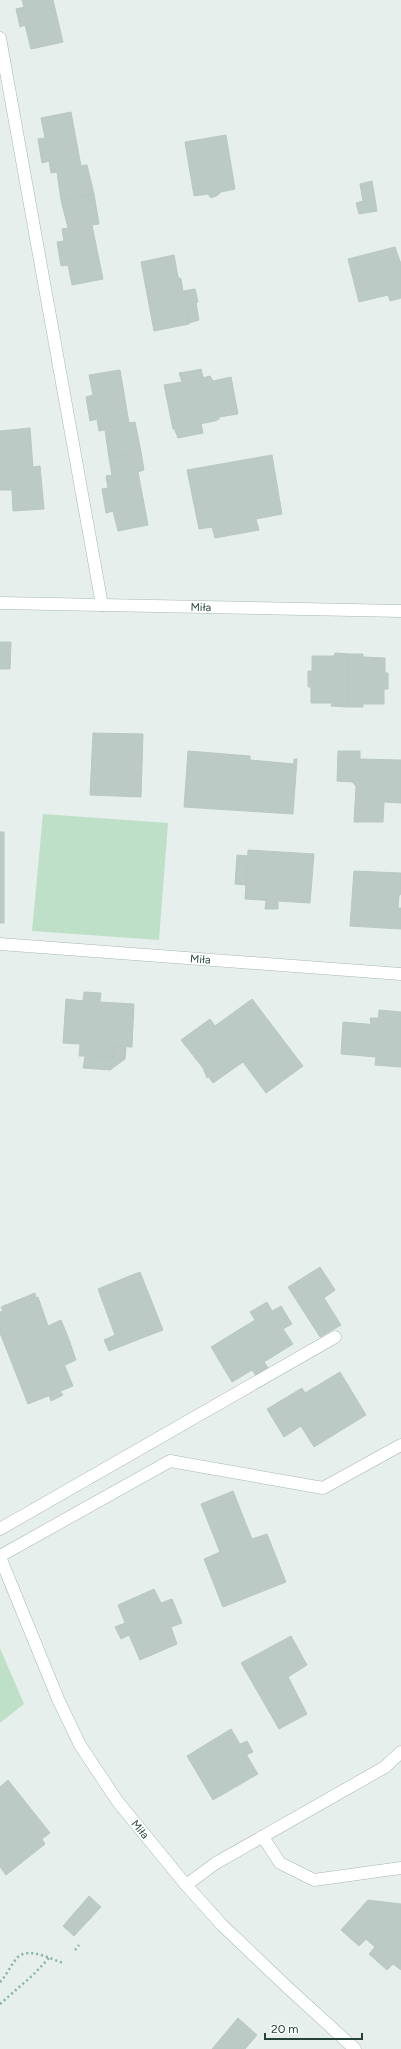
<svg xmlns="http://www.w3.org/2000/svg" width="401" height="2049" viewBox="0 0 401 2049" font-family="Figtree,sans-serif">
<rect width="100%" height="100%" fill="#e6efeb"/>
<g fill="#bfe0c8">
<path d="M43,814L168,823L159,940L32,931Z"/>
<path d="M0,1648L24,1704L0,1723Z"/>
</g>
<g fill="#bbcac4" stroke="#b8c9c2">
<path d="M22,0H53L63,42L31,49L25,25L20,27L16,9L24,7Z"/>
<path d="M71,112L81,166L87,165L94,194L61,200L57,172L51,173L49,161L42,163L38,139L45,138L41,118Z"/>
<path d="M226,135L235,189L221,192L218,195L211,198L208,194L194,196L185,142Z"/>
<path d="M372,181L377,211L359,214L356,203L363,201L360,184Z"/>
<path d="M94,194L99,224L92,225L103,279L72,285L68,265L61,266L57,242L64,241L62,229L68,228L61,200Z"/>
<path d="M395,247L401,264V298L390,301L388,295L359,302L348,259Z"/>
<path d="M174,255L178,277L181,279L183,291L195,289L198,302L185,306L189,324L154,331L141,262Z"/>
<path d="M196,303L199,320L189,323L185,306Z"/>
<path d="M201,369L203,377L195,380L192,371Z"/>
<path d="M120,370L129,423L135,422L141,452L109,458L105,430L99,431L97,419L90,421L86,397L93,395L89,375Z"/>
<path d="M192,371L195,380L210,376L213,381L231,377L238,414L219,417V419L215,421L173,429L164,385L182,382L179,373Z"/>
<path d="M201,423L203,433L178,438L174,428Z"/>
<path d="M30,428L33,467L40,466L44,509L13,511L12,490H0V431Z"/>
<path d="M141,452L144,470L138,472L148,525L118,531L113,511L106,513L102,489L108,488L106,476L112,475L109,458Z"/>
<path d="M272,455L282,514L256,519L259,530L215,538L212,527L199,529L187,470Z"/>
<path d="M0,642H11L10,669H0Z"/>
<path d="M335,653L349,654L347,707L331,706L332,703H311V687H308V671H312V656H334Z"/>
<path d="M349,654H363V657L385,658V673H388V689H384V704H363V707H347Z"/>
<path d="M93,733L143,734L141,797L90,795Z"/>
<path d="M188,751L250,756V760L294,764V759H297L293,814L184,807Z"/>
<path d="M338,751H360V759L401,760V803L384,802L383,822H354L356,786L352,782L337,781Z"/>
<rect x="0" y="832" width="4" height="91"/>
<path d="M248,850L314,854L310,903L245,899Z"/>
<path d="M237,855L248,856L246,885L235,884Z"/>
<path d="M354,871L401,873V894L399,895L398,908H401V929L350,926Z"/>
<path d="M266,900H278V909H265Z"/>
<path d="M84,992L101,993L100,1002L134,1004L132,1047L114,1046L113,1058L85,1056H79L80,1044L63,1043L66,999L83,1001Z"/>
<path d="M252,999L303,1066L266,1093L243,1062L213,1083L208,1076L207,1078L203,1068L181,1040L210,1019L215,1026Z"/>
<path d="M379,1010L401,1012V1067L375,1065L376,1057L341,1054L343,1022L378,1025Z"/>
<path d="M370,1018H378V1025H371Z"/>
<path d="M114,1046L126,1047L125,1059L110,1070L83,1068L85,1056L113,1058Z"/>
<path d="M320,1267L335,1290L324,1298L341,1325L320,1337L288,1287Z"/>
<path d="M140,1272L163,1330L150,1335L127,1277Z"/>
<path d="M127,1277L150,1335L109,1351L104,1340L115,1335L98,1289Z"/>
<path d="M35,1293L36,1297L3,1311L1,1307Z"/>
<path d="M38,1297L48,1326L61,1320L68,1337L74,1354L62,1359L73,1386L28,1404L0,1333V1312Z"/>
<path d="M267,1302L272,1311L281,1306L292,1324L283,1329L293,1344L264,1362L269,1369L257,1377L252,1370L232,1382L211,1347L255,1320L250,1312Z"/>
<path d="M74,1354L76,1360L65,1365L62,1359Z"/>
<path d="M340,1372L366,1415L314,1447L301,1426L284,1437L267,1409L302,1388L305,1393Z"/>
<path d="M60,1391L63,1395L51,1401L49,1395Z"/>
<path d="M233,1491L252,1539L267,1534L286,1582L223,1607L204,1559L220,1552L201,1504Z"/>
<path d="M154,1589L161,1603L172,1599L182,1623L171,1627L177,1644L140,1660L129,1635L121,1639L115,1627L125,1623L118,1605Z"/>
<path d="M291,1636L307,1665L288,1677L307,1714L279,1729L241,1663Z"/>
<path d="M231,1729L258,1774L213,1800L187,1756Z"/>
<path d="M247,1741L253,1752L246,1755L240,1744Z"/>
<path d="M8,1780L50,1833L42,1839L45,1844L6,1875L0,1867V1787Z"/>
<path d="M89,1896L101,1907L74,1936L63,1926Z"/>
<path d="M368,1900L401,1904V1970L393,1964L387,1970L369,1954L375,1947L366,1939L359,1946L341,1930Z"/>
<path d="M238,2018L257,2035L245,2049H212Z"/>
</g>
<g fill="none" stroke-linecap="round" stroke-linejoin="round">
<g stroke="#a8b8b2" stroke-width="13">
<g id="lane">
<path d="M0,1529L335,1337"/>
<path d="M0,1556L170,1461L323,1488L401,1445"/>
<path d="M263,1837L280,1863L314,1880L401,1868"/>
<path d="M186,1885L216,1863L385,1767L401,1752"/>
</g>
</g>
<g stroke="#a8b8b2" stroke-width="13">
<g id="street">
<path d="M0,38L102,605"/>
<path id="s1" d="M0,603L401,611"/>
<path id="s2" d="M0,944L401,974"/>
</g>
</g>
<g stroke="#a4bbb3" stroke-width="13">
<g id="secondary">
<path id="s3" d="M0,1557L58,1699L80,1745L118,1802L186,1885L222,1925L286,1986L355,2049"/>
</g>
</g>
<g stroke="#86b3a5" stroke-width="2.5" stroke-dasharray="2 3" stroke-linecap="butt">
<path d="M75,1950L79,1945"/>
<path d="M0,1982C7,1975 11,1964 18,1957C29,1947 51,1959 63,1963"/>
<path d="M0,2004L33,1975L49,1958"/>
</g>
<use href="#lane" stroke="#fff" stroke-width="12"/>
<use href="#street" stroke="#fff" stroke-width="12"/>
<use href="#secondary" stroke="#fff" stroke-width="12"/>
</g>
<g text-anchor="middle" stroke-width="3" stroke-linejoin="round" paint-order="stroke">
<g font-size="11" fill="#24423a" stroke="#f7fbf9">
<text dy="4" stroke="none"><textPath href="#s1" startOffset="201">Miła</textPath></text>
<text dy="4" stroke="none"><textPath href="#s2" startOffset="201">Miła</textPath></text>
<text dy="4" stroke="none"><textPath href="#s3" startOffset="308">Miła</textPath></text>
</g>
</g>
<path d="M265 2033v6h97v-6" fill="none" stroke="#24423a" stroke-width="2"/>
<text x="271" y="2033" font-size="12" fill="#24423a" stroke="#f7fbf9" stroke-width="3" paint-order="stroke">20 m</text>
</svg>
